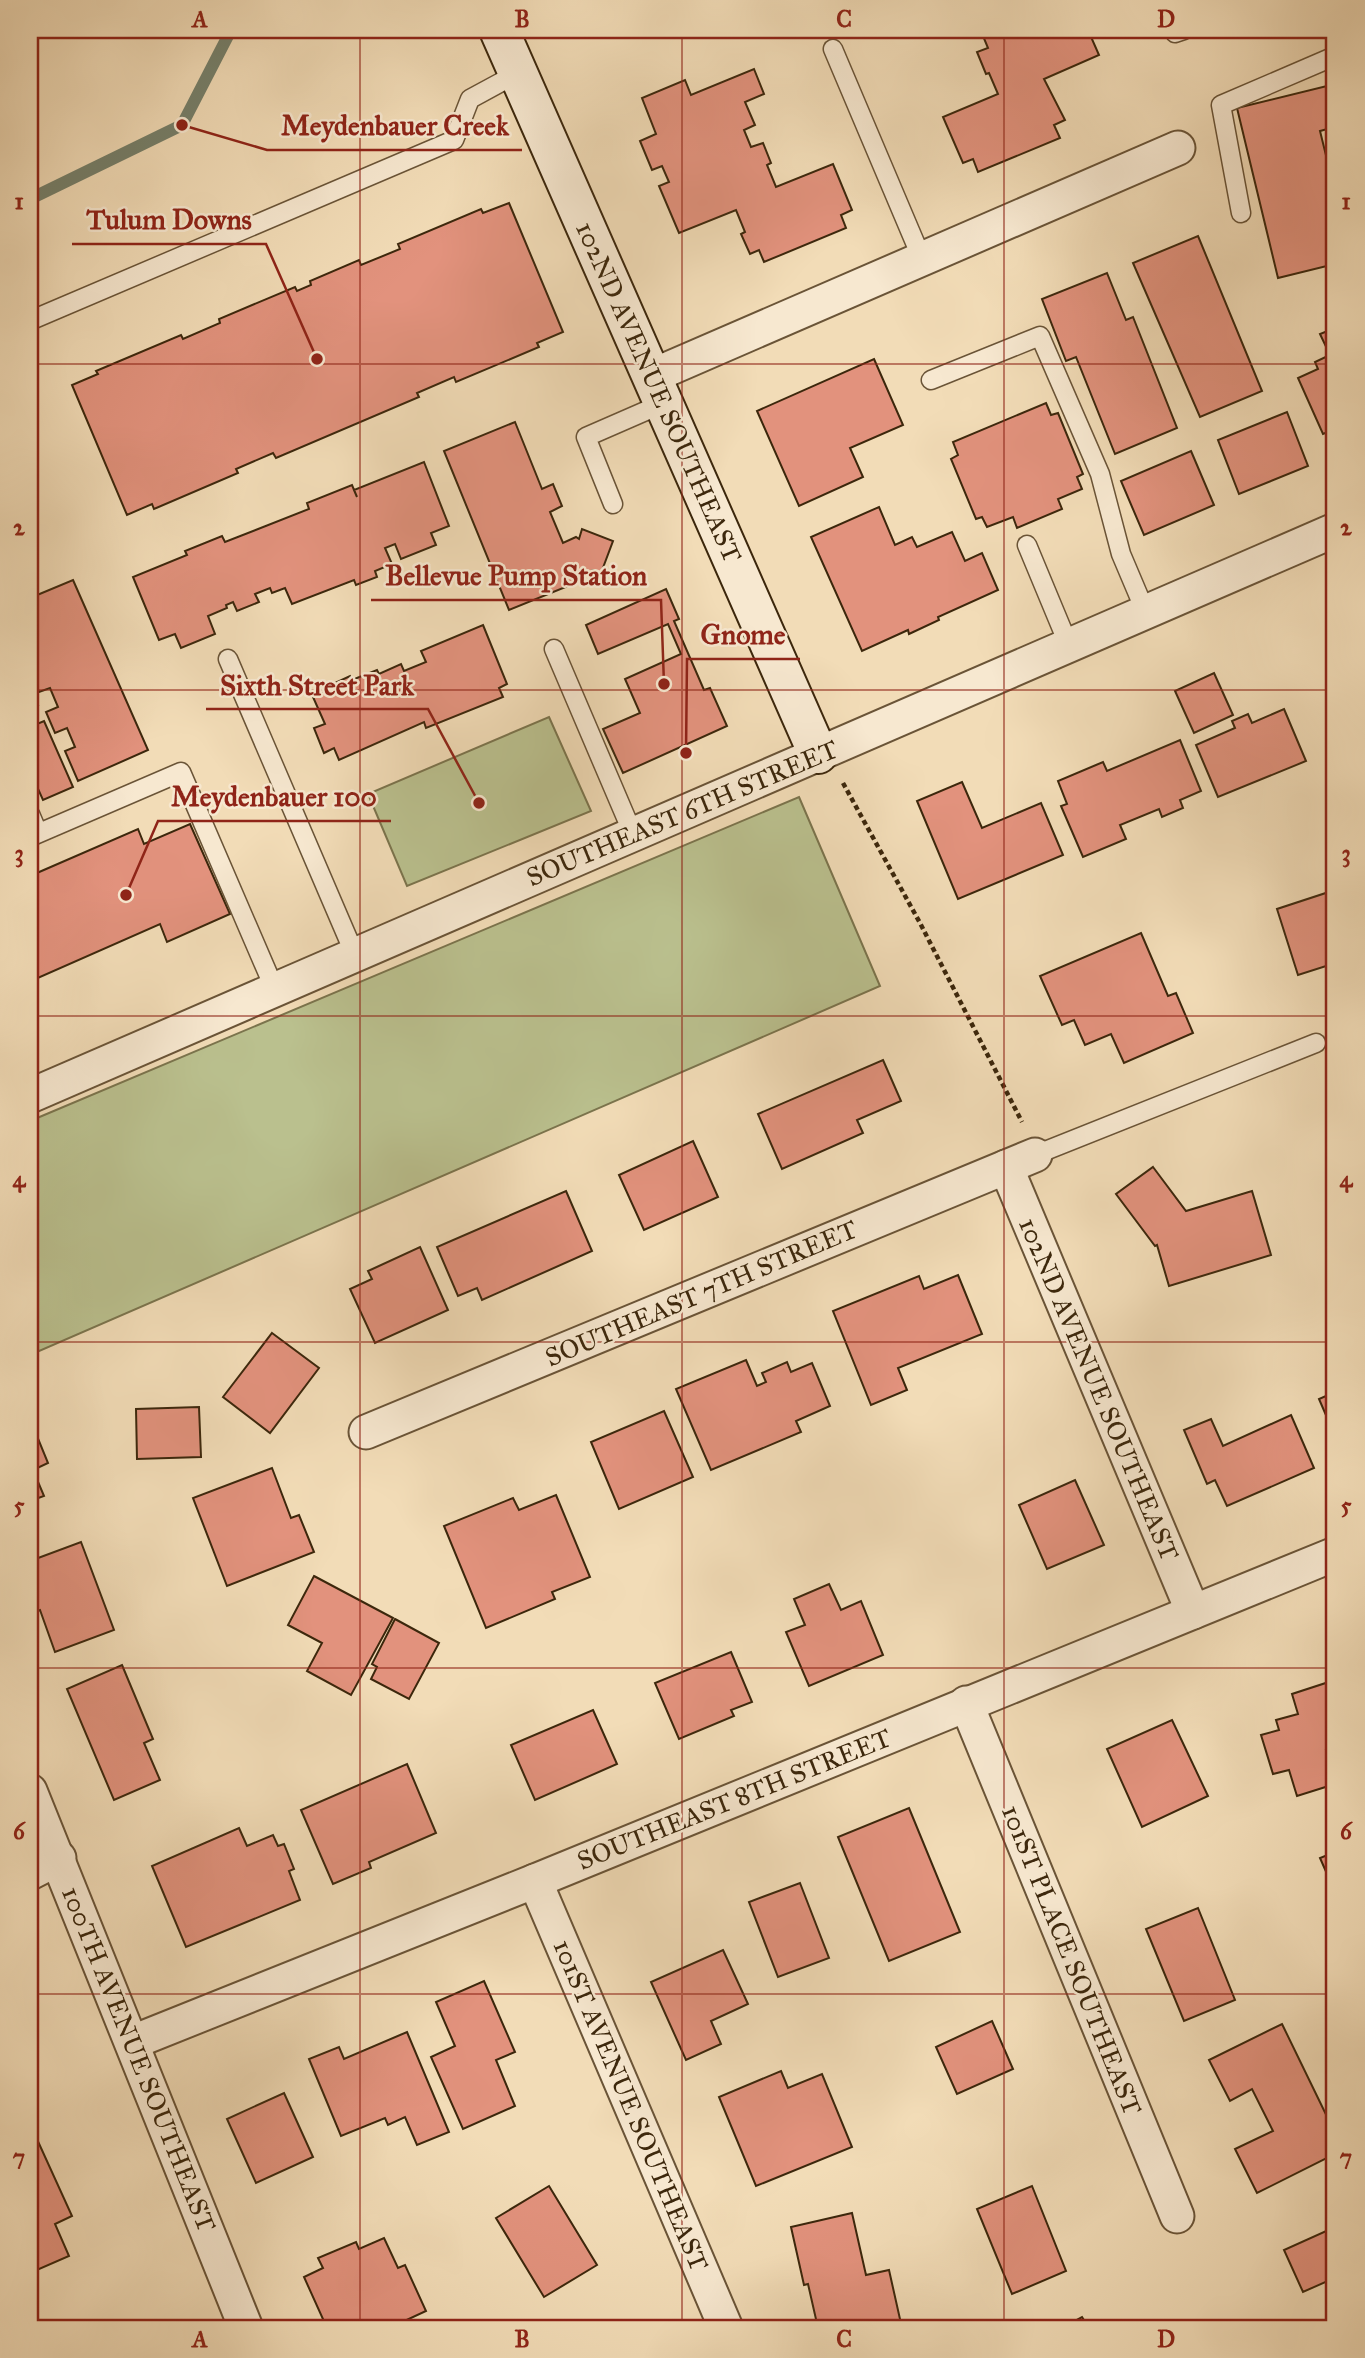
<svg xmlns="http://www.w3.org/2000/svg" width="1365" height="2358" viewBox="0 0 1365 2358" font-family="'IM FELL Great Primer',serif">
<rect width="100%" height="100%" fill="#f2dcb7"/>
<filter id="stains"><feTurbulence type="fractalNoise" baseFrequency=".00286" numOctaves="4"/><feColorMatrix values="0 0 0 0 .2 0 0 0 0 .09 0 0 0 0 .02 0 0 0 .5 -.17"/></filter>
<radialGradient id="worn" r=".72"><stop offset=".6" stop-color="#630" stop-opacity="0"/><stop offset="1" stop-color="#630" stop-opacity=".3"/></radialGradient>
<g fill="#bac08e" stroke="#7b744d" stroke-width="2">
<path d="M549,717L591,811L407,886L368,794Z"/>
<path d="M799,797L880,986L30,1355V1121Z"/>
</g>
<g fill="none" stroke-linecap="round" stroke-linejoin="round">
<path stroke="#76806b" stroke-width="12" d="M30,199L182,125L231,30"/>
</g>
<g fill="#e2927d" stroke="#3c270c" stroke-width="2">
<path d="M965,30H1088L1099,55L1044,79L1065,120L1054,125L1060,138L978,172L973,159L963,163L943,117L998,94L989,73L986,74L977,52L988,48L981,31L967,36Z"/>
<path d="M754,69L764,94L745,102L755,125L744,130L751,147L763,143L771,163L767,165L776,187L833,164L852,210L841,215L846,228L764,262L759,250L750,254L741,234L745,232L736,210L679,233L659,186L669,182L662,166L652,170L640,141L656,134L642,98L685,80L691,95Z"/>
<path d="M1335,84V127L1320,131L1335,192V264L1278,278L1237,108Z"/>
<path d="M509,203L563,332L537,343L539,347L456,382L454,377L417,393L419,397L276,458L273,453L236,469L238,473L154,509L152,504L127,515L72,385L98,374L96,371L181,335L183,339L220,323L219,319L295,287L297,291L311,285L310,281L359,260L361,265L400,249L398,244L481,209L483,213Z"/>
<path d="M1198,236L1262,391L1200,417L1133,263Z"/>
<path d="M1107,273L1126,320L1133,317L1177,428L1115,454L1076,357L1066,361L1042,299Z"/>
<path d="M1335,328V429L1323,434L1298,378L1318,369L1315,362L1330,355L1320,334Z"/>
<path d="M874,359L903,425L850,448L863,477L799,506L757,411Z"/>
<path d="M1046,403L1051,415L1058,413L1083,474L1077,477L1082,489L1058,499L1062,509L1017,528L1013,517L987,527L982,517L976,519L951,459L958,455L953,442Z"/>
<path d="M1287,412L1308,466L1239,494L1218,440Z"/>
<path d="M515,422L542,489L553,484L562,506L550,512L563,543L576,537L579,539L582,529L613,541L601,573L593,570L576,577L578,582L509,610L444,451Z"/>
<path d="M1191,451L1214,505L1144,535L1121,481Z"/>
<path d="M424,462L449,526L431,533L436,545L401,559L395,544L385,548L392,564L375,571L377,577L356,585L354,580L292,604L285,588L272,593L270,588L255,594L259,602L237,611L233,602L226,605L227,608L208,616L215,634L181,648L175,634L159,640L133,577L187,555L185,551L222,536L225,542L309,509L307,503L352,485L357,497L354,490Z"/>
<path d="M879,507L895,545L912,537L917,547L952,532L965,561L982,553L998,590L938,617L939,620L909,634L908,630L862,651L811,537Z"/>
<path d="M73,580L148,750L78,781L65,751L75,747L67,728L55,733L46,712L58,707L50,688L39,692L30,672V598Z"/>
<path d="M666,589L679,619L674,621L704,690L710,688L727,726L623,773L603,729L640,713L625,679L681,654L668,624L598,654L586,625Z"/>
<path d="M483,625L507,684L499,688L503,697L426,728L424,722L339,760L334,748L324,753L314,728L325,724L313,697L337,687L335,683L350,676L352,680L377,670L379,674L401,664L404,671L426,662L421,651Z"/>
<path d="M1335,628V649L1328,632Z"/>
<path d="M1214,673L1233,715L1194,733L1175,691Z"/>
<path d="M30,687L38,705L30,708Z"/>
<path d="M1284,709L1306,761L1218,797L1196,745L1235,728L1232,721L1248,714L1252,723Z"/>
<path d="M44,721L73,787L43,800L30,771V727Z"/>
<path d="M1180,740L1201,791L1180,800L1183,808L1162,817L1159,809L1120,825L1126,839L1083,857L1061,806L1067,804L1058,781L1103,762L1107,771Z"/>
<path d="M962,782L982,828L1041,803L1063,855L958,899L917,801Z"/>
<path d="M190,824L230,914L167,942L160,924L31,981L30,876L138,829L144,844Z"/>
<path d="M1335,890V994L1334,995L1326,966L1298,975L1277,909Z"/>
<path d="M1141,933L1168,996L1176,993L1193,1033L1124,1063L1111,1034L1085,1045L1074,1020L1062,1025L1040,976Z"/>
<path d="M883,1060L901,1101L857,1120L863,1133L782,1169L758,1114Z"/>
<path d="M693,1141L718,1197L644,1230L619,1175Z"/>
<path d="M1153,1167L1186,1211L1252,1191L1271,1255L1169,1286L1157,1245L1155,1246L1116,1194Z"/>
<path d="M566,1191L592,1251L482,1300L477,1288L458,1296L437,1247Z"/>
<path d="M420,1247L448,1310L375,1343L350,1289L372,1279L368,1271Z"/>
<path d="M958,1275L982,1334L898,1368L907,1390L871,1405L833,1311L919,1276L924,1289Z"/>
<path d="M272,1333L319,1368L270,1433L223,1397Z"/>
<path d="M746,1360L757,1386L766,1382L762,1373L787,1362L791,1372L812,1363L830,1406L796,1421L801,1432L711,1470L676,1389Z"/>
<path d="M1335,1392V1436L1319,1399Z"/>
<path d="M199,1407L201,1457L137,1459L136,1409Z"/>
<path d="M664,1411L693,1477L619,1509L591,1442Z"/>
<path d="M1291,1415L1314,1468L1227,1506L1215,1480L1207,1484L1184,1430L1211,1419L1223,1446Z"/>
<path d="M30,1419L48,1463L33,1470L44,1496L30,1501Z"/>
<path d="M272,1468L291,1518L299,1515L314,1552L227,1586L193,1498Z"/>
<path d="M1075,1480L1104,1545L1047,1569L1019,1505Z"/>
<path d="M556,1495L590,1577L552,1592L555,1599L486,1628L444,1526L513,1498L519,1510Z"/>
<path d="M81,1542L114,1630L55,1652L40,1610L30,1614V1561Z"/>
<path d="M314,1576L393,1618L351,1695L307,1671L322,1643L288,1625Z"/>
<path d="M829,1584L841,1610L861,1601L883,1655L809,1686L786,1632L805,1625L794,1599Z"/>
<path d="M395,1619L439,1643L409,1699L371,1679L377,1667L372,1664Z"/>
<path d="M731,1652L752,1702L731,1710L734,1716L679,1739L655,1683Z"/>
<path d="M122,1665L153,1739L144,1743L160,1780L114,1800L67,1689Z"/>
<path d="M1335,1680V1747L1326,1750L1335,1784L1297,1796L1289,1770L1273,1774L1261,1735L1279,1730L1276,1720L1298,1714L1292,1694Z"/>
<path d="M593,1710L617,1764L535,1800L511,1745Z"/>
<path d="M1172,1720L1208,1796L1142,1827L1107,1749Z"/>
<path d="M407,1764L436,1833L369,1862L371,1868L333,1884L301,1810Z"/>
<path d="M909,1808L960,1932L889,1961L838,1837Z"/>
<path d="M239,1828L247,1846L273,1835L278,1846L284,1844L294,1869L289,1871L300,1900L186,1947L152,1866Z"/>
<path d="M1335,1852V1892L1320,1858Z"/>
<path d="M800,1883L829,1958L778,1977L749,1902Z"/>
<path d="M1198,1908L1235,2000L1184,2021L1146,1929Z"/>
<path d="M723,1950L748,2004L711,2021L721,2044L686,2060L651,1982Z"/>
<path d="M484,1981L515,2052L496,2060L515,2106L463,2129L431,2057L455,2046L436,2002Z"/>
<path d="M992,2021L1013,2069L957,2094L936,2047Z"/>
<path d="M1282,2024L1335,2133V2154L1257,2193L1235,2149L1273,2131L1252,2089L1230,2101L1209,2060Z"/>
<path d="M407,2032L449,2132L417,2145L405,2117L388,2125L385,2118L341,2136L309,2059L339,2047L344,2059Z"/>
<path d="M781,2071L788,2088L822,2074L852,2147L756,2186L719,2097Z"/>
<path d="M284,2093L313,2157L256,2183L227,2119Z"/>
<path d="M36,2137L72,2216L55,2224L69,2256L30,2273V2139Z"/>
<path d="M549,2186L597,2265L544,2297L496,2218Z"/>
<path d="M1032,2186L1066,2271L1012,2294L977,2209Z"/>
<path d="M852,2213L866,2275L889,2270L902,2328H818L808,2284L804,2285L791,2227Z"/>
<path d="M1335,2227V2288L1332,2279L1303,2292L1284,2250Z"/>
<path d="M384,2238L398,2268L405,2265L426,2311L400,2323L402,2328H327L304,2277L323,2268L318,2258L356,2242L359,2249Z"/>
<path d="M1082,2317L1089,2328H1062Z"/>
</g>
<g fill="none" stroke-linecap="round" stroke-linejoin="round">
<g stroke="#6a5437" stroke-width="21">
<g id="lane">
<path d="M1175,33L1184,30"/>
<path d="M833,49L922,259"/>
<path d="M1241,213L1221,105L1335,56"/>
<path d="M34,319L454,140L470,99L518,73"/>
<path d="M931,380L1040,336L1100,474L1121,554L1146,613"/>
<path d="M613,504L586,437L664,403"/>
<path d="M1027,545L1069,646"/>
<path d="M554,649L633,834"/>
<path d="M228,659L355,955"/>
<path d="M30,814L38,833"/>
<path d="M30,837L181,772L275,990"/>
<path d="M1035,1155L1316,1043"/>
</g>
</g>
<g stroke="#6a5437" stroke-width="37">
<g id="street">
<path d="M652,376L1178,148"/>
<path d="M30,1096L1335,530"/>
<path d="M1006,1167L1193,1612"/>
<path d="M366,1432L1035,1155"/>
<path d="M966,1703L1177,2216"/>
<path d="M30,1791L246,2328"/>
<path d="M30,1873L59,1858"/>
<path d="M535,1881L726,2328"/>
<path d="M133,2042L535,1881L1335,1554"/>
</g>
</g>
<g stroke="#3c270c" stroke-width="42">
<path id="secondary" d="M499,30L818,754"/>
</g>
<path stroke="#3c270c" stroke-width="4.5" stroke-dasharray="5 3.5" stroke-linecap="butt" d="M843,783L920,923L1022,1122"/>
<use href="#lane" stroke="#f7e8d0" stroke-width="18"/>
<use href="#street" stroke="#f7e8d0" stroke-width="33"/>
<use href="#secondary" stroke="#f7e8d0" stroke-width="38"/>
</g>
<path fill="none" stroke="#8f2418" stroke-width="2" stroke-opacity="0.55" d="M360,30V2328M682,30V2328M1004,30V2328M30,364H1335M30,690H1335M30,1016H1335M30,1342H1335M30,1668H1335M30,1994H1335"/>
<g text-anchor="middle" stroke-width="5" stroke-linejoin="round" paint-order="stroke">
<g font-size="26" fill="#3c270c" stroke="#f7e8d0">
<text transform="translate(659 392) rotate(66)" y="9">102ND AVENUE SOUTHEAST</text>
<text transform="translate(682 813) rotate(-23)" y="9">SOUTHEAST 6TH STREET</text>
<text transform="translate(701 1293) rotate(-23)" y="9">SOUTHEAST 7TH STREET</text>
<text transform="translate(1099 1389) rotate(67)" y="9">102ND AVENUE SOUTHEAST</text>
<text transform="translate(734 1799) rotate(-22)" y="9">SOUTHEAST 8TH STREET</text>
<text transform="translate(1072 1960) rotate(68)" y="9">101ST PLACE SOUTHEAST</text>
<text transform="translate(139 2059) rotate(68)" y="9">100TH AVENUE SOUTHEAST</text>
<text transform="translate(631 2105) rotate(67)" y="9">101ST AVENUE SOUTHEAST</text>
</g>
</g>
<path fill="none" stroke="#8f2418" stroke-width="2.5" d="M182 125L267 150H522M317 359L266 244H72M664 684L661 600H371M686 753L687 659H800M479 803L428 709H206M126 895L158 821H391"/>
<g fill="#8f2418" stroke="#f7e8d0" stroke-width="2.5">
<circle cx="182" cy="125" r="7"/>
<circle cx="317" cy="359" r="7"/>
<circle cx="664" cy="684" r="7"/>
<circle cx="686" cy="753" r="7"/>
<circle cx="479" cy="803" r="7"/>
<circle cx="126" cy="895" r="7"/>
</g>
<g font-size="28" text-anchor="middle" font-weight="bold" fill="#8f2418" stroke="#f7e8d0" stroke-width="5" stroke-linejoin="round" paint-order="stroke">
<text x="395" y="135">Meydenbauer Creek</text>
<text x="169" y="229">Tulum Downs</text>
<text x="516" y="585">Bellevue Pump Station</text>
<text x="743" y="644">Gnome</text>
<text x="317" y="695">Sixth Street Park</text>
<text x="274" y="806">Meydenbauer 100</text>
</g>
<rect width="1365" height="2358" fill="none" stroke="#f2dcb7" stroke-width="77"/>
<rect x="38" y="38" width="1288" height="2282" fill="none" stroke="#8f2418" stroke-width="2.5"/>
<g font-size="23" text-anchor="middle" font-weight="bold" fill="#8f2418">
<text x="200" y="27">A</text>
<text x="522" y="27">B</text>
<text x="844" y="27">C</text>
<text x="1166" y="27">D</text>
<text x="19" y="209">1</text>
<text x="1346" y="209">1</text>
<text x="19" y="535">2</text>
<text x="1346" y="535">2</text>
<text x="19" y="861">3</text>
<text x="1346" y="861">3</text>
<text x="19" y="1187">4</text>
<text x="1346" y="1187">4</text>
<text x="19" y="1513">5</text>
<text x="1346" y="1513">5</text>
<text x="19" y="1839">6</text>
<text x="1346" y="1839">6</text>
<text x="19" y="2165">7</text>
<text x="1346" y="2165">7</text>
<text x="200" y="2347">A</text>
<text x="522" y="2347">B</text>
<text x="844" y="2347">C</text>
<text x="1166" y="2347">D</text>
</g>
<rect width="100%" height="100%" filter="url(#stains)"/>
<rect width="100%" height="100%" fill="url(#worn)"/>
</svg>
